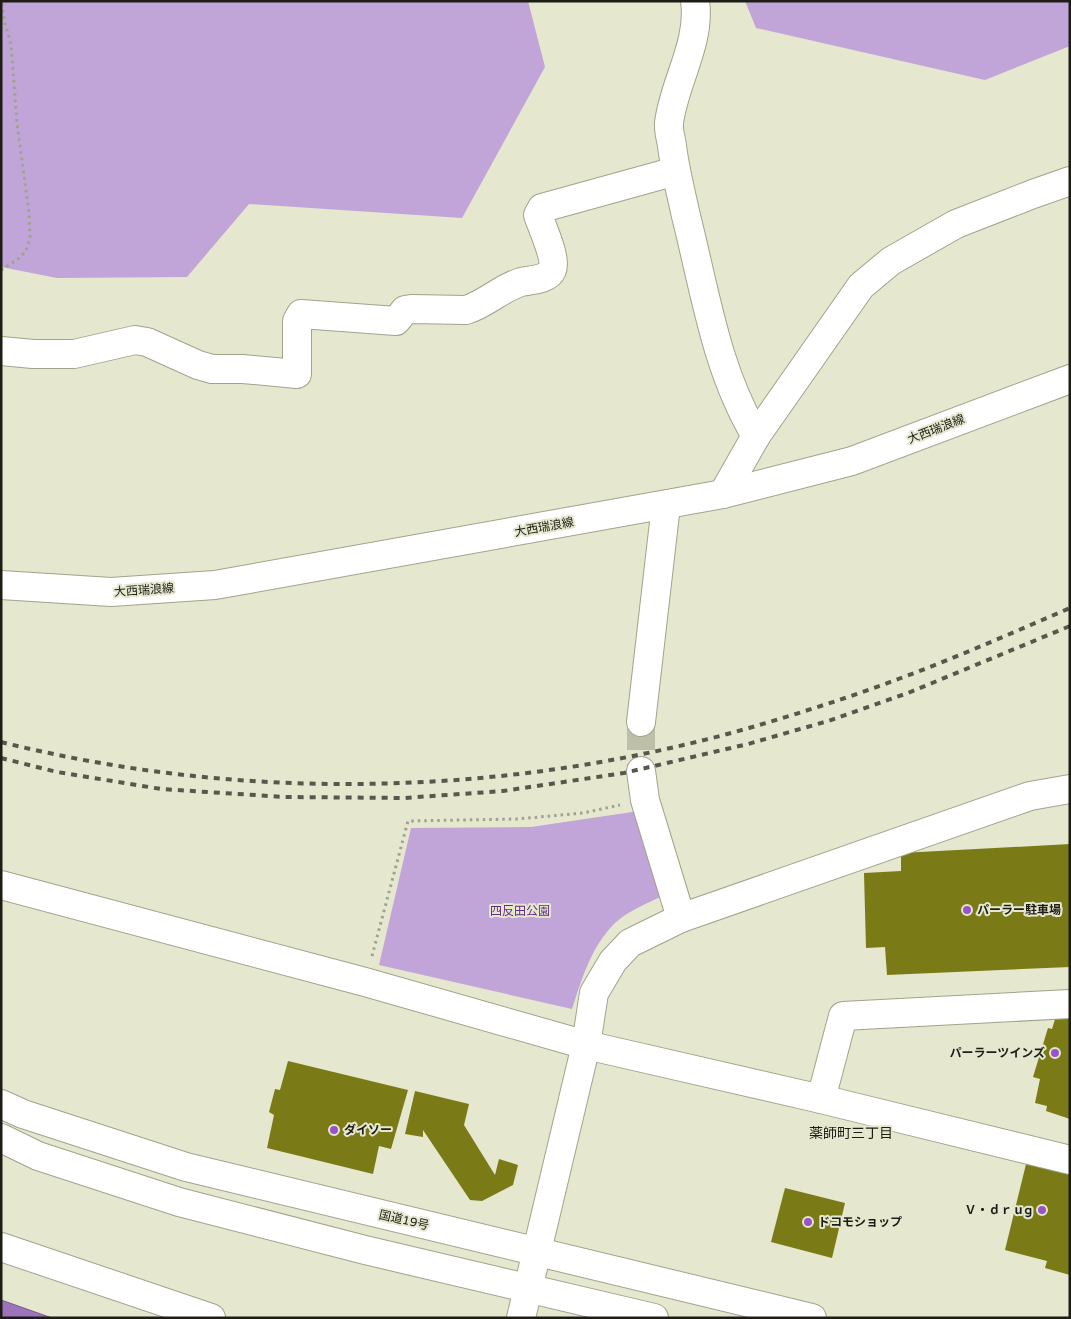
<svg xmlns="http://www.w3.org/2000/svg" width="1071" height="1319" viewBox="0 0 1071 1319" font-family="'Varela Round','Noto Sans JP',sans-serif">
<rect width="100%" height="100%" fill="#e5e7ce"/>
<g fill="#c1a5d8">
<path d="M1,1H528L545,67L462,218L249,204L187,277L57,278L1,267Z"/>
<path d="M745,1H1070V46L985,80L756,28Z"/>
<path d="M639,811L666,894C651,902 627,911 615,923C591,947 582,978 572,1009L379,965L411,828L531,827Z"/>
</g>
<path fill="#9d73bc" stroke="#77598a" d="M1,1300L4,1301L52,1318H1Z"/>
<g fill="#7a7b16">
<path d="M1070,844V967L887,975L885,947L866,948L864,873L901,871V853Z"/>
<path d="M1070,1015V1119L1046,1111L1047,1106L1035,1103L1040,1079L1033,1077L1048,1028L1052,1029L1056,1016Z"/>
<path d="M288,1061L408,1090L391,1149L379,1146L373,1174L267,1148L274,1115L269,1112L275,1089L280,1090Z"/>
<path d="M415,1091L469,1104L464,1125L495,1175L499,1159L518,1165L513,1185L482,1201L470,1200L423,1130V1137L405,1134Z"/>
<path d="M1027,1160L1070,1171V1275L1045,1268L1047,1261L1005,1250Z"/>
<path d="M785,1188L845,1203L832,1258L771,1242Z"/>
</g>
<g fill="none" stroke-linecap="round" stroke-linejoin="round">
<path stroke="#bdbfa9" stroke-width="28" stroke-dasharray="28 14" stroke-linecap="butt" d="M641,722V771"/>
<g stroke="#a1a38b" stroke-width="30">
<g id="minor">
<path d="M695,1C701,43 674,82 669,123C668,130 671,138 672,146C675,170 681,193 686,216C705,291 716,370 756,436L723,494"/>
<path d="M1,351L33,354H74L135,340L147,342L198,365L212,369H243L297,374V321L301,314L396,321L405,310L411,309L466,310C486,304 501,288 521,282C529,280 548,280 552,270C557,259 542,227 538,215L542,208L676,171"/>
<path d="M756,436L861,286L891,261L956,224L1033,194L1070,181"/>
<path d="M641,722L666,505"/>
<path d="M641,771L645,800L681,918"/>
<path d="M1,885L365,982L586,1045L821,1099L1070,1160"/>
<path d="M821,1099L843,1016L1070,1004"/>
<path d="M1,1247L211,1318"/>
<path d="M521,1318L586,1045L594,993L613,961L630,943L681,918L1030,796L1070,789"/>
</g>
</g>
<g stroke="#a1a38b" stroke-width="30">
<path id="major" d="M1,585L111,592L215,585L723,494L852,461L1070,379"/>
</g>
<g stroke="#a1a38b" stroke-width="30">
<g id="highway">
<path d="M1,1104L23,1114L186,1167L812,1318"/>
<path d="M1,1138L38,1156L179,1202L365,1250L654,1318"/>
</g>
</g>
<g stroke="#a0a18e" stroke-width="3" stroke-dasharray="2.5 4" stroke-linecap="butt">
<path d="M1,270L18,259L26,251L30,238L29,213L17,123L11,44L4,20L2,1"/>
<path d="M372,956L408,821L517,819L583,813L620,805"/>
</g>
<use href="#minor" stroke="#fff" stroke-width="28"/>
<use href="#major" stroke="#fff" stroke-width="28"/>
<use href="#highway" stroke="#fff" stroke-width="28"/>
<g stroke="#57584b" stroke-width="4" stroke-dasharray="6 6" stroke-linecap="butt">
<path d="M1,742C245,803 507,797 749,728C800,713 851,697 901,678C958,657 1014,632 1070,608"/>
<path d="M1,758L57,772L161,789L285,797L404,798L503,791L624,773L748,744L828,721L908,693L1070,626"/>
</g>
</g>
<g fill="#9953c8" stroke="#e5e7ce" stroke-width="2">
<circle cx="967" cy="910" r="5"/>
<circle cx="1055" cy="1053" r="5"/>
<circle cx="334" cy="1130" r="5"/>
<circle cx="1042" cy="1210" r="5"/>
<circle cx="808" cy="1222" r="5"/>
</g>
<g text-anchor="middle" stroke-width="4" stroke-linejoin="round" paint-order="stroke">
<g font-size="12" fill="#1d1d15" stroke="#e5e7ce">
<text transform="translate(936 429) rotate(-21)" y="4">大西瑞浪線</text>
<text transform="translate(544 527) rotate(-10)" y="4">大西瑞浪線</text>
<text transform="translate(144 590) rotate(-4)" y="4">大西瑞浪線</text>
<text transform="translate(404 1220) rotate(13)" y="4">国道19号</text>
</g>
<g font-size="12" font-weight="bold" fill="#1d1d15" stroke="#e5e7ce" text-anchor="start">
<text x="977" y="914">パーラー駐車場</text>
<text x="1045" y="1057" text-anchor="end">パーラーツインズ</text>
<text x="344" y="1134">ダイソー</text>
<text x="1032" y="1214" text-anchor="end">Ｖ・ｄｒｕg</text>
<text x="818" y="1226">ドコモショップ</text>
</g>
<g font-size="12" fill="#632d85" stroke="#e5e7ce">
<text x="520" y="915">四反田公園</text>
</g>
<g font-size="14" fill="#1d1d15" stroke="#e5e7ce">
<text x="851" y="1138">薬師町三丁目</text>
</g>
</g>
<rect width="1071" height="1319" fill="none" stroke="#1d1d15" stroke-width="5"/>
</svg>
